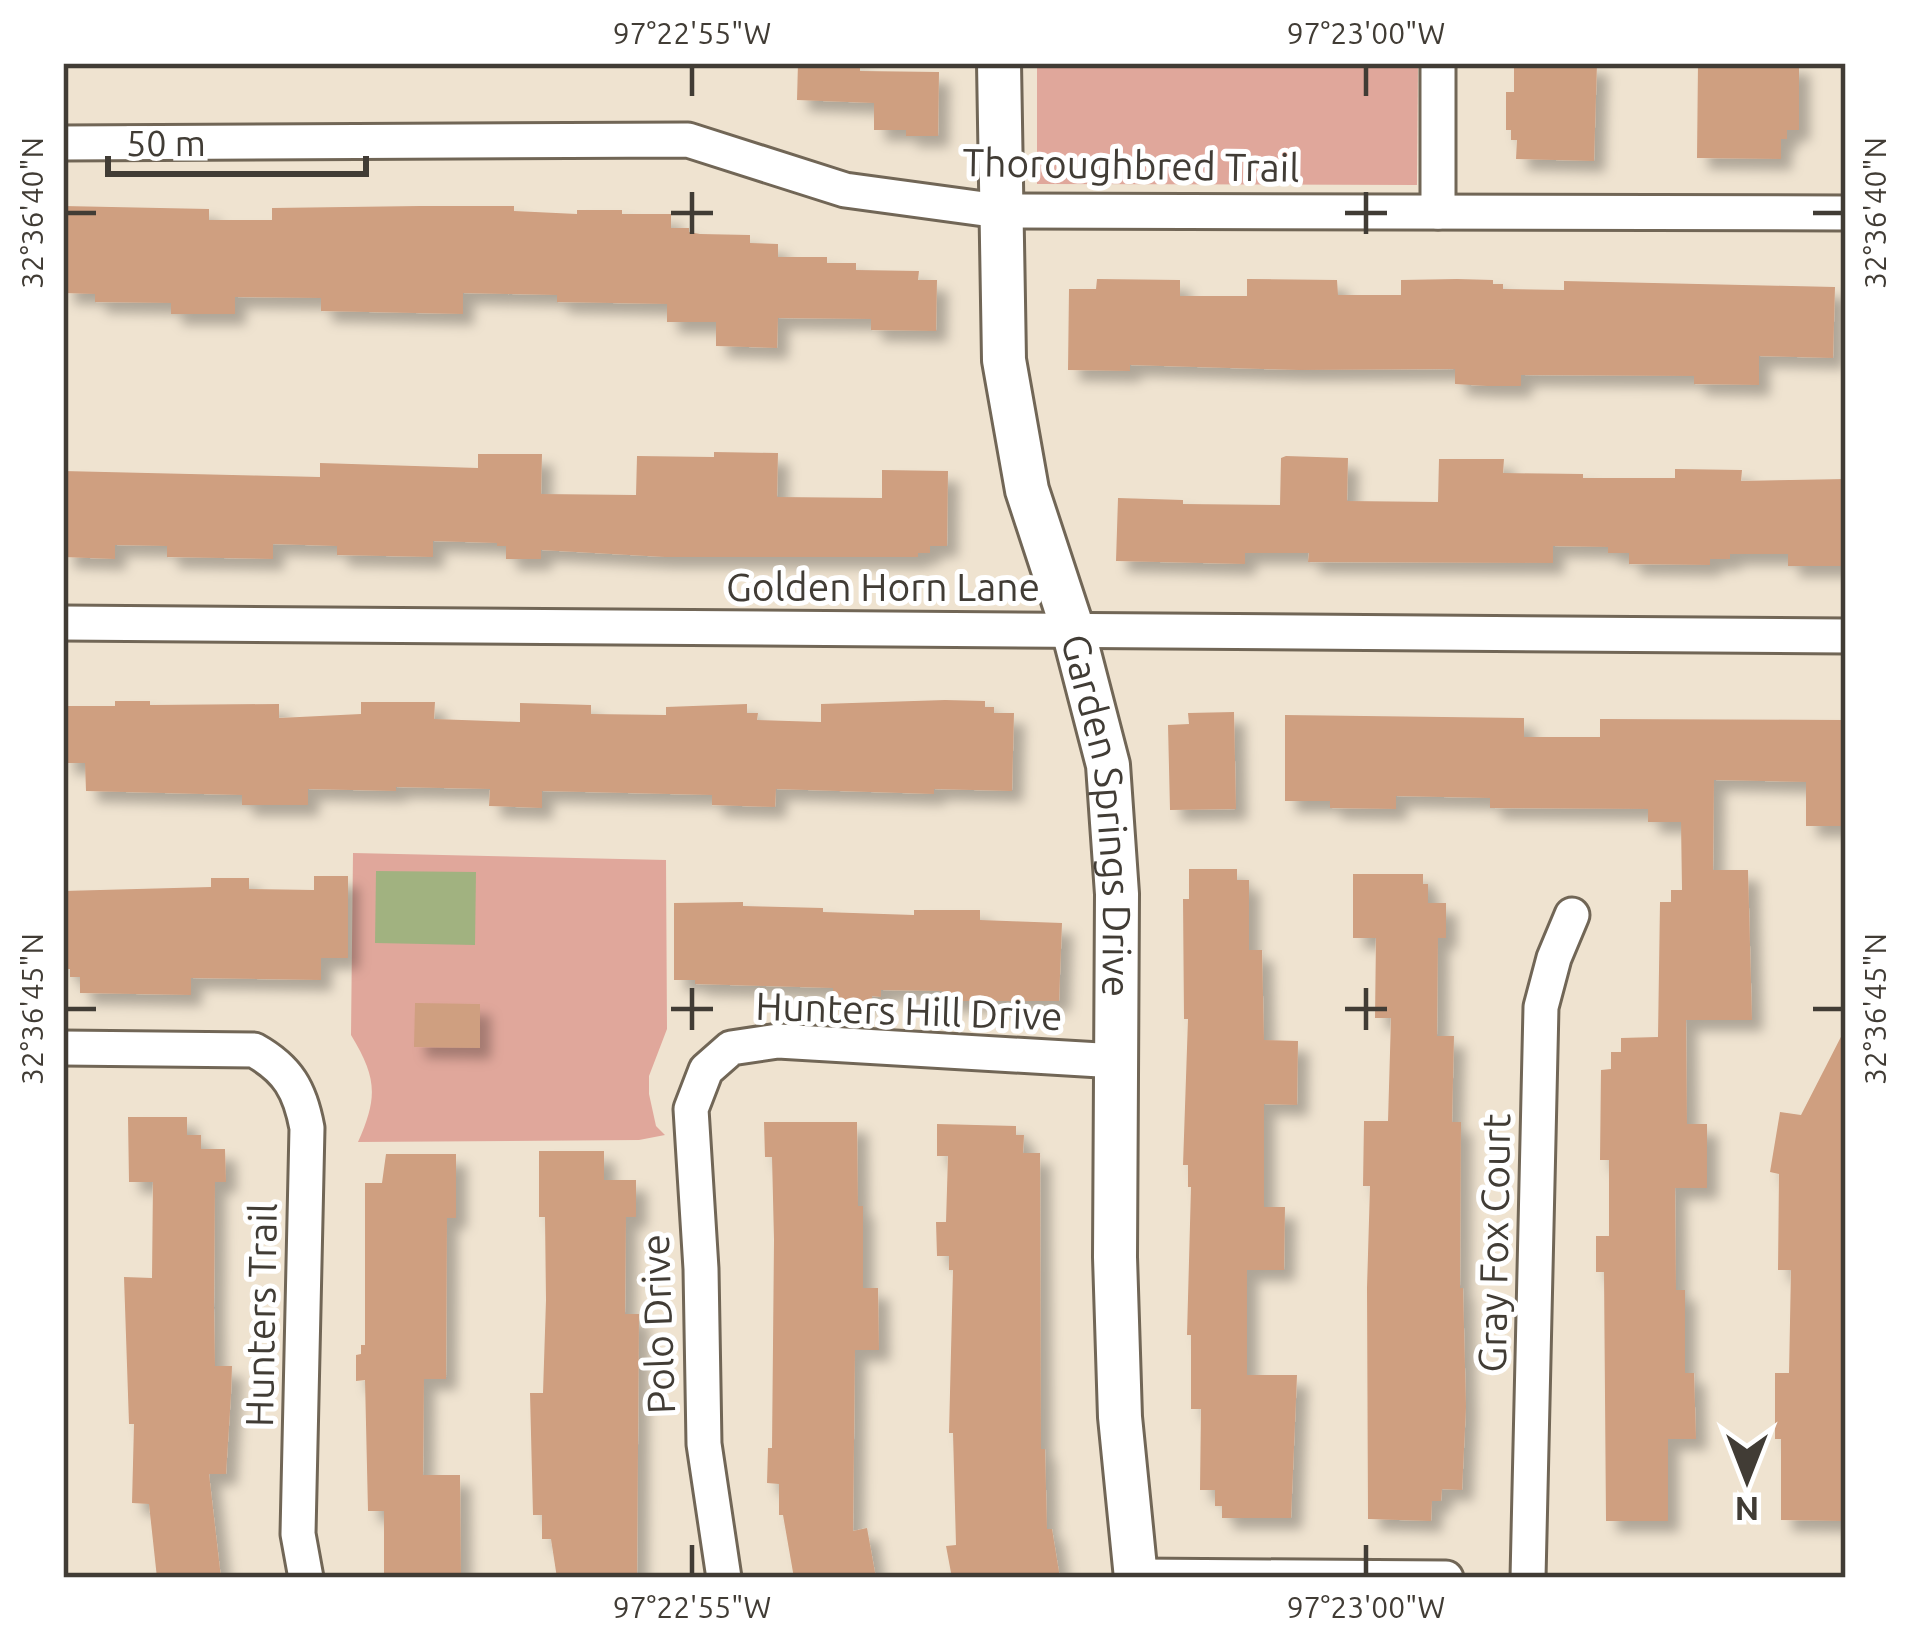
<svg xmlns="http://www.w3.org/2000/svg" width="1909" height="1641" viewBox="0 0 1909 1641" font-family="Ubuntu,sans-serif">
<defs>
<filter id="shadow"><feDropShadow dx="11" dy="11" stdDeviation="6" flood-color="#0004"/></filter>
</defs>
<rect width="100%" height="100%" fill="#efe3d0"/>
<g fill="#e0a79b">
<path d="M1037,63H1418L1417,185L1037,184Z"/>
<path d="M353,853L666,860L667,1029L649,1076V1094L656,1126L665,1135L639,1140L358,1142C378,1097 377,1078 351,1035Z"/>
</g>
<path fill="#a1b280" d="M376,871L476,872L475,945L375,943Z"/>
<g fill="#cf9f80" filter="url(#shadow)">
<path d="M798,63H860V71L939,72L938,136H906V130H874V103L797,100Z"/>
<path d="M1514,63H1597L1594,161L1516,159L1517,140H1511V130H1506V92H1514Z"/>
<path d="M1698,63H1799V130H1787V139H1781V159L1697,158Z"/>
<path d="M63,206L209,209V220H272V208L420,206H514V211L577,214V210H622V214H671V228H689V232L700,234L750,235V243L778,244V257H827V263H856V270L919,271L918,280H937L936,331L871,330V319L778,318L777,348L716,346V322H667V304L557,302V295L463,293V314L321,311V298L235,297V314H171V303L95,302V294L63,293Z"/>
<path d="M1097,279L1180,280V296H1247V279L1337,280L1338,295H1401V280L1457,279L1493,280V284H1503V289L1564,290V281L1835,287L1833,358L1759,356V385L1694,384V376L1521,375V386H1487L1455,384V369L1299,370L1130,365V371L1068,370L1069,289H1096Z"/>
<path d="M714,452L778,453L777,497L882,498V470L948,471L947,546H930V553H918V557H665L541,550V559H506V546H497V543L433,541V557L337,555V546L273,544V559L167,557V546L115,545V559L63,557V471L320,477V463L478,468V454H542L541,494L636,495L637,456L714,457Z"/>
<path d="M1286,456L1348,458L1347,501L1438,502L1439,459H1504L1503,473L1583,474V478H1675V469L1742,470L1741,481L1846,479V566H1788V554H1730V559H1710V565L1629,564V553H1608V547L1553,546V563L1308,562L1309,553H1245V564L1116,561L1118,498L1183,500V504L1280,505L1281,458Z"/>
<path d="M945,700L985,701V707H994V713H1014L1012,791L934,789V794L776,789L775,807L712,805V795L542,791V808L489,806L490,789L396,787V791L308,789V805H242V795L86,791L85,763H63V706H115V701H150V705L279,704V718L361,714V702H435L434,719L520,722V703L591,705V714L666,715V707L747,704V713H758L757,720L821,722V704Z"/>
<path d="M1234,712L1236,809L1170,810L1168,725L1189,724L1188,713Z"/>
<path d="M1285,715L1524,718V737H1600V719L1846,720V826H1806V782L1714,780L1713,870H1748L1752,1020H1686L1687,1124H1707V1188H1675L1676,1290H1685V1373H1694L1696,1439H1668V1521H1606L1604,1272H1596V1236H1609V1160H1600L1601,1070L1611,1069V1052H1621V1038L1658,1037L1660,902H1671V890H1682L1681,822H1648V809L1490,808V798L1396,796V809L1330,808V801H1285Z"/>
<path d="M1189,869H1237V880H1249V950H1262L1264,1040L1298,1041L1297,1105L1264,1104V1207H1285L1284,1270H1247V1375H1297L1291,1518H1222V1506H1215V1490H1200L1201,1409H1191V1335H1187L1191,1187H1188V1165H1183L1188,1019H1184L1183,899H1189Z"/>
<path d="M1353,874H1423V884H1428V903H1446V938H1438L1437,1036H1454L1452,1122H1461L1460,1288H1463L1466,1407L1462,1490L1442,1489L1441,1501H1432L1431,1521L1368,1519L1367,1288L1370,1186H1363L1364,1121H1388L1391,1018H1375L1376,938H1353Z"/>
<path d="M314,876H348V958H321V980L191,978V995L80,993V977H70V969H63V891L211,887V878H249V889L314,890Z"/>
<path d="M743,902V906L823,908V912L914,915V910H980V920L1062,923L1059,1001H942V991L881,990V997L872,996V1001L833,1000V988L695,984V980H674V903Z"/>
<path d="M415,1003L480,1004V1048L414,1047Z"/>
<path d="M1846,1027V1503L1843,1521L1781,1520V1439H1775V1373H1789L1791,1270H1778L1779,1174L1770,1172L1780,1112L1801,1115Z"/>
<path d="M128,1117H187V1135H201V1149H225L226,1182H215L214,1308L215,1366H232L231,1394L226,1474H209L221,1578H157L149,1504L132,1503L134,1424H129L124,1277L152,1278L153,1182H129Z"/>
<path d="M764,1122H857L858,1206H863V1288H878L879,1350H855L853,1531L867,1528L876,1578H794L783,1515H779V1484L767,1483L768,1448H772L774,1240L772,1157H765Z"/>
<path d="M937,1124L1016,1126V1135H1024L1023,1153H1040L1041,1449H1045L1047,1529H1052L1060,1578H952L946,1546L956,1545L953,1433H949L953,1270H949V1256H937L936,1222H946L948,1156H937Z"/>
<path d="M539,1151H604V1180H636V1217H626L625,1314H639L637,1578H557L551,1539H542V1515H533L530,1393H543L546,1300L545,1217H539Z"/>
<path d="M386,1154H456V1218H447L446,1379H424L423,1475H460L461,1578H384V1511H368L365,1380L356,1381V1355L361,1354V1345H365V1183H382Z"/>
</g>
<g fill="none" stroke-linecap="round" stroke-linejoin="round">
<g stroke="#716656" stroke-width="39">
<g id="minor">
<path d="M1438,63V212"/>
<path d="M63,143L688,140L845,190L999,211L1846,213"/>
<path d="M63,623L1846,636"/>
<path d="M63,1048L254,1050C288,1069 300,1090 307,1128L298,1534L306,1578"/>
<path d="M1136,1576L1446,1578"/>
<path d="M724,1578L704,1444L701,1269L691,1109L706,1070L731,1048L778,1041L1117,1061"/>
<path d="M1528,1578L1541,1007L1554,958L1572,915"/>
</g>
</g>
<g stroke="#716656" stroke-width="48">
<g id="tertiary">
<path id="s1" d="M999,63L1004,360L1027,490L1073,630L1108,765L1117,894L1115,1257L1120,1417L1136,1578"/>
</g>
</g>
<use href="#minor" stroke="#fff" stroke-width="33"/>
<use href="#tertiary" stroke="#fff" stroke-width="42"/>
</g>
<path fill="none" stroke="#413c35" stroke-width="4.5" d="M692,66V96M1366,66V96M692,192V234M1366,192V234M66,213H96M671,213H713M1345,213H1387M1813,213H1843M692,988V1030M1366,988V1030M66,1009H96M671,1009H713M1345,1009H1387M1813,1009H1843M692,1545V1575M1366,1545V1575"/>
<g text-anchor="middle" stroke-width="10" stroke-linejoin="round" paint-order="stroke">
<g font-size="39" fill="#413c35" stroke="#fff">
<text transform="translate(1131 165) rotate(1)" y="14">Thoroughbred Trail</text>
<text x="883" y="601">Golden Horn Lane</text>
<text dy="14" stroke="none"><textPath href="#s1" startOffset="765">Garden Springs Drive</textPath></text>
<text transform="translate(909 1011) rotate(2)" y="14">Hunters Hill Drive</text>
<text transform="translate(1494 1243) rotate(-89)" y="14">Gray Fox Court</text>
<text transform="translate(261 1315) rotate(-89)" y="14">Hunters Trail</text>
<text transform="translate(658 1324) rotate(-92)" y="14">Polo Drive</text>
</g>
</g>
<rect width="1909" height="1641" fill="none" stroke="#ffffff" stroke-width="132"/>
<g transform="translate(1747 1479) rotate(180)" stroke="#ffffff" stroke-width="9" paint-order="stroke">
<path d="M0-9L21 45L0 30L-21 45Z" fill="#413c35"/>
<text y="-18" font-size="33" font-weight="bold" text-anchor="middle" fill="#413c35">N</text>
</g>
<path d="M108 156v18h258v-18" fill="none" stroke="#413c35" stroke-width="6"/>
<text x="126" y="156" font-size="36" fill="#413c35" stroke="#ffffff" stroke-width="9" paint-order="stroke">50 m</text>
<rect x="66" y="66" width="1777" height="1509" fill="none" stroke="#413c35" stroke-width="4.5"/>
<g font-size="30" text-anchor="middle" fill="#413c35">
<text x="692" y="44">97°22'55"W</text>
<text x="1366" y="44">97°23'00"W</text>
<text transform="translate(1876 213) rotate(-90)" y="10">32°36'40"N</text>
<text transform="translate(33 213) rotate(-90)" y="10">32°36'40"N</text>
<text transform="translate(1876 1009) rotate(-90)" y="10">32°36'45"N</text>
<text transform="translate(33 1009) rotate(-90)" y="10">32°36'45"N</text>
<text x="692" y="1618">97°22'55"W</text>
<text x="1366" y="1618">97°23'00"W</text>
</g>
</svg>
